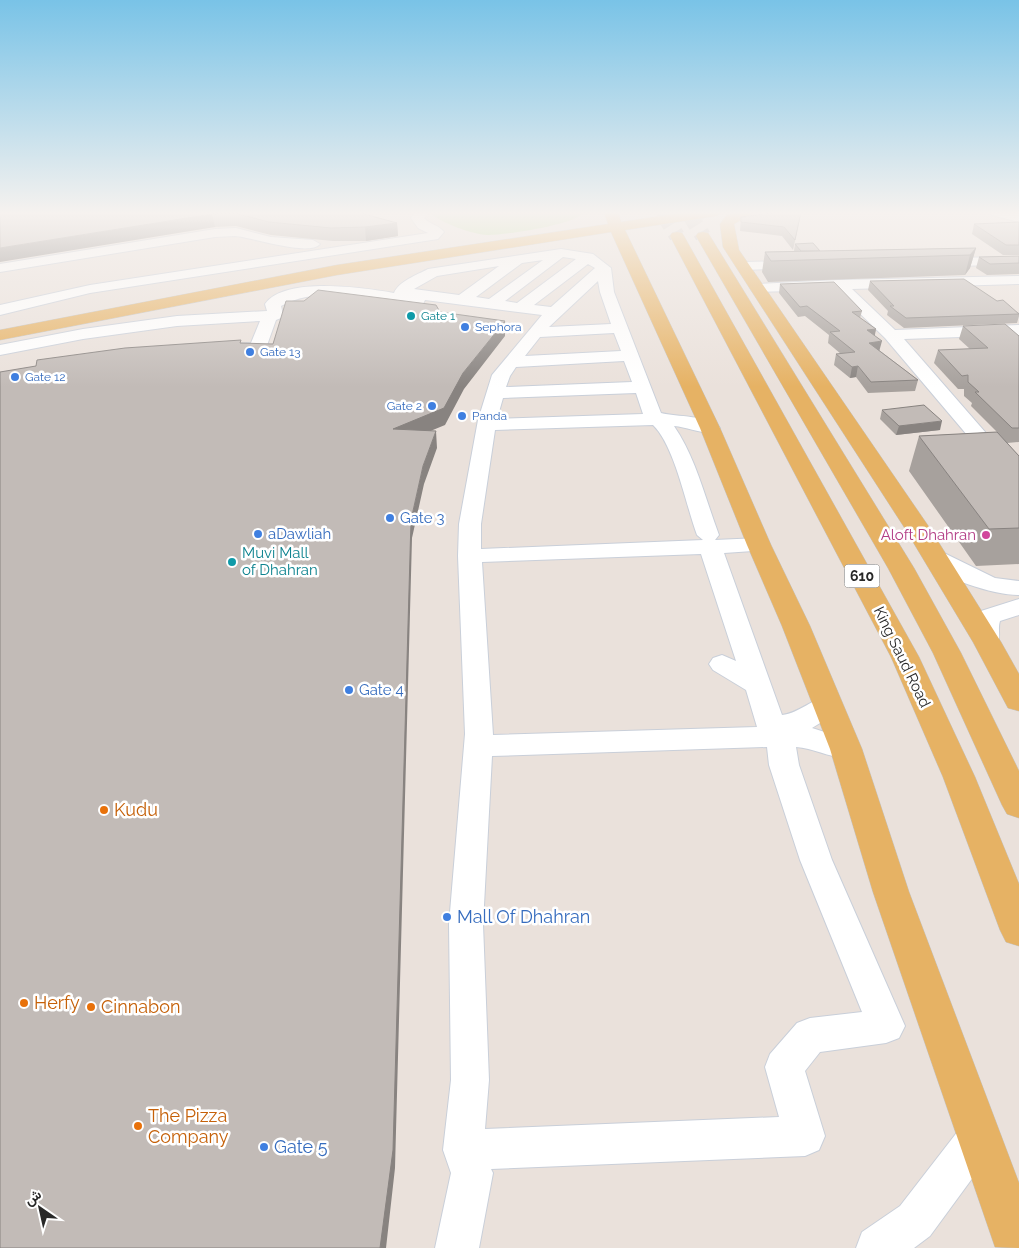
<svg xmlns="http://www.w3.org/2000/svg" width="1019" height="1248" viewBox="0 0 1019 1248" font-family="Raleway,Vazirmatn,sans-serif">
<rect width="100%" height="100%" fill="#eae1db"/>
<path fill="#bcdd9b" d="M429,212H585C574,225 506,235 487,235C472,234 440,223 429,212Z"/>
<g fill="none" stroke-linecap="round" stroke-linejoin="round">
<g stroke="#c3bcb7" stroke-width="16" stroke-dasharray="16 8" stroke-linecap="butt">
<path d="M662,212L677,236"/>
<path d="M688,212L703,236"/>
</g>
<g stroke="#c9cfd9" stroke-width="2">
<g id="minor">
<path d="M416,212H426L427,214L424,218C429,224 439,225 444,232L438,239L90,293L0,315V305L90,285L428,233L418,228L411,218Z"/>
<path d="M990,212L1019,214V222L992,215Z"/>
<path d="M236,228L271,237L313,240L320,244C309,257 251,237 235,236C228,236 221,237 215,237L0,272V264L215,229Z"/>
<path d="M561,249L593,254L611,268L614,292L661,413C676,417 710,415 720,428L717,432C703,435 688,427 674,426C696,458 705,498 719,535L715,540L759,538L767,540L770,545L767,550L724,553L782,715C803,713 816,692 838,698L842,705L838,712L812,728L856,742L860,749L856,756C836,762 816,748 796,747L799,765L832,860L905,1026L899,1038L886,1043L820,1052L805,1071L825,1136L819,1150L805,1156L491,1169L493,1173L479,1248H435L451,1173L443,1150L451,1080L449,924L465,734L458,556L459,524L478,420L492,375L542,315L425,300L423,304L418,306C374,299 322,284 281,306L283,315L281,318L276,320L266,348L264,352C252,354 236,355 224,353L222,349L224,345L251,343L260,321L177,326L83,339L0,355V345L83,329L177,316L267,311L265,304C285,276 365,288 394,293C399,281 417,275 428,269ZM563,257L576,259L517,303L505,301ZM543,260L489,299L476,297L522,263ZM588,264L595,268L551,307L534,305ZM499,266L459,295L414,289L437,276ZM598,281L600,292L611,324L549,327ZM614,333L621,351L525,356L540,337ZM624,361L632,382L506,387L510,376L516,367ZM636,393L643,414L497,419L503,398ZM653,425C675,446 686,506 697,535L703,540L481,549V524L495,430ZM701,554L736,661L722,655L713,658L709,664L713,670L746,690L757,727L493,735L482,562ZM767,747L769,765L800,860L862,1012L810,1018L797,1023L770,1054L765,1067L779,1117L485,1129L489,1080L483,924L492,756Z"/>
<path d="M1019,257V265L938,266L931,262L938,258Z"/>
<path d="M796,261L801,262L803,265L801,268L743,270L738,269L736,266L738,263L743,262Z"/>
<path d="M1019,276V284L852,289L895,330L1019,325V335L904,339L1019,471V490L1012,488L885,338L836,290L757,292L752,291L750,288L752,285L757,284L838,280Z"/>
<path d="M938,552L946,554L995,578L1019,581V595C995,595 940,579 926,559L930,554Z"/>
<path d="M1019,599V615L1000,621C997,630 1002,639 996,648L987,650L978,648C970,636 974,622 981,611Z"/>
<path d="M979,1116L993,1122L999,1136L993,1150L930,1236L914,1248H856L862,1232L900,1206L965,1122Z"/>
</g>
</g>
<g stroke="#c3c3c3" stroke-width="1">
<g id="major">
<path d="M604,212H618L621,222L688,212H723L716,216L625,230L720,428L771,545L810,626L862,749L909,892L1019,1183V1248L995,1247L873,892L830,749L782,626L747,545L700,428L611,232L337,275L0,340V330L337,265L608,224Z"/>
<path d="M736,212H755L734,224L739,250L929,527L1001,642L1019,674V711L1008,708L973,642L904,527L723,247L720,224L726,216Z"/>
<path d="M677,232L682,233L684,236L919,657L975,777L1019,884V946L1006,942L1000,930L943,777L891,657L670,236L672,233Z"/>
<path d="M703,232L708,233L710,236L914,568L961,653L1019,771V818L1007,814L1002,805L933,653L888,568L696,236L698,233Z"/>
</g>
</g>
<use href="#minor" fill="#fff" fill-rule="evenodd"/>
<use href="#major" fill="#e6b264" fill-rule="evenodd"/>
</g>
<g fill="#a7a19d">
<path d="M0,212H357L397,223L398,236L366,241H333L271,235L236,226L215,227Z"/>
<path d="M741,217L800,218L793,250L782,236L740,231Z"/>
<path d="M1019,222V255H1003L972,234L974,224Z"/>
<path d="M795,244L820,251L976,248L970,268L965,275L768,282L762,272L765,252L794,251Z"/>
<path d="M1019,256V274L987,275L976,268L979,257Z"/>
<path d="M870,281L997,301L1019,313V316L1017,323L904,328L887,315L888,311L868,290Z"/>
<path d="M780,284L862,311L860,318L876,329L874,336L879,350L918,380L915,391L868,393L856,377L850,378L834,365L836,354H841L828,343L829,335L805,316L798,317L779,293Z"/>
<path d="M963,326L1019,336V442L1007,443L1019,456V564L976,566L909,471L919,436L997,432L971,406L972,403L964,396V389H958L934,363L938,350L970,349L959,339Z"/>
<path d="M882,410L940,430L896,435L880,419Z"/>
</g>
<g fill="#888380">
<path d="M212,214L215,227L0,262V248Z"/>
<path d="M397,223L398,236L366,241L365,227Z"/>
<path d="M976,248L970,268L965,275L970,255Z"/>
<path d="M505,321V336L464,389L445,425L394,446L393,429L463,373Z"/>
<path d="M876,329L874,340L867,330Z"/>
<path d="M882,341L879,352L869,343Z"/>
<path d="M858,366L856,377L850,378L852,367Z"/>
<path d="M942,421L940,430L896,435L899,426Z"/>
<path d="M436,431L437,448L424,484L412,538L395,1168L386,1248H380L411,520L423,466Z"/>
</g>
<g fill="#c2bbb7" stroke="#888380">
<path d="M0,212H357L397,223L365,227L331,228L269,222L234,213L212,214L0,248Z"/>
<path d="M781,212H801L795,240L784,227L741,222V217Z"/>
<path d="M1019,222V245H1006L974,224Z"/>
<path d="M813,243L820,251H801L795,244Z"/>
<path d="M976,248L970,255L771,261L765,252Z"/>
<path d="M1019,256V263L990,264L979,257Z"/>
<path d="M964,279L997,301L1003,300L1019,314L906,318L890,306H894L870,281Z"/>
<path d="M834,282L862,311L852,312L876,329L867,330L882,341L869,343L918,380L871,382L858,366L852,367L836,354L855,352L830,332L840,331L807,306L800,307L780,284Z"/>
<path d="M318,290L436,305L440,312L505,321L463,373L444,408L393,429L436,431L423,466L411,520L393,1150L380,1248H0V372L36,366L37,360L125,348L241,340L240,343L273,344L286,301H304Z"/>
<path d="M1005,324L1019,336V428H1012L975,392H979L968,382V375L962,376L938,350L988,348L963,326Z"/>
<path d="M924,405L942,421L899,426L882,410Z"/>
<path d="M997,432L1019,456V528L989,529L919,436Z"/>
</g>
<linearGradient id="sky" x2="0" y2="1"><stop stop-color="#79c3e7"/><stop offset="0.55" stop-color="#f6f2ef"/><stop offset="1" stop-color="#f6f2ef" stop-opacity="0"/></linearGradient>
<rect width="1019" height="387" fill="url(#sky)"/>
<g fill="#0f9aa8" stroke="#fff" stroke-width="2">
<circle cx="411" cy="316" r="5"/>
<circle cx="232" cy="562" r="5"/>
</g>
<g fill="#3f7fe0" stroke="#fff" stroke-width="2">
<circle cx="465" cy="327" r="5"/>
<circle cx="250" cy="352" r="5"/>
<circle cx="15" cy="377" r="5"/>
<circle cx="432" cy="406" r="5"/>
<circle cx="462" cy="416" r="5"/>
<circle cx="390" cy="518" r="5"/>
<circle cx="258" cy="534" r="5"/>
<circle cx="349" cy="690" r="5"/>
<circle cx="447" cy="917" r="5"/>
<circle cx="264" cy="1147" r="5"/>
</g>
<circle fill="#d1479c" stroke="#fff" stroke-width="2" cx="986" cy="535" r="5"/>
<g fill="#e8710a" stroke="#fff" stroke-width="2">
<circle cx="104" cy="810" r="5"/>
<circle cx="24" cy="1003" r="5"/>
<circle cx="91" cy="1007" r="5"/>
<circle cx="138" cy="1126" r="5"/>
</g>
<g text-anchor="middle" stroke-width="5" stroke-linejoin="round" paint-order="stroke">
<g font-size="12" fill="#0d838f" stroke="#fff" text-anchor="start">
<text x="421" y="320">Gate 1</text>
</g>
<g font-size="12" fill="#366cbe" stroke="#fff" text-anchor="start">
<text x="475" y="331">Sephora</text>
<text x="260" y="356">Gate 13</text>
<text x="25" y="381">Gate 12</text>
<text x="422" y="410" text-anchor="end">Gate 2</text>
<text x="472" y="420">Panda</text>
</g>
<rect fill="#fff" stroke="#686868" stroke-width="1" x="844.5" y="564.5" width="35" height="23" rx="4"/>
<g font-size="14" font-weight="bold" fill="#282828">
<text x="862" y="581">610</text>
</g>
<g font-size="15" fill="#366cbe" stroke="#fff" text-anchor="start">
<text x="400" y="523">Gate 3</text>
<text x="268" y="539">aDawliah</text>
<text x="359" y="695">Gate 4</text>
</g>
<g font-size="15" fill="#b23c85" stroke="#fff" text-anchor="end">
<text x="976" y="540">Aloft Dhahran</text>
</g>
<g font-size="15" fill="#0d838f" stroke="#fff" text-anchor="start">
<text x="242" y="558">Muvi Mall<tspan x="242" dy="17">of Dhahran</tspan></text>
</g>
<g font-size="15" fill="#282828" stroke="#fff">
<text transform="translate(902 657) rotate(64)" y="5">King Saud Road</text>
</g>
<g font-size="18" fill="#c56008" stroke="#fff" text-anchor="start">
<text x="114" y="816">Kudu</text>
<text x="34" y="1009">Herfy</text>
<text x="101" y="1013">Cinnabon</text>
<text x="148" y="1122">The Pizza<tspan x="148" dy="21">Company</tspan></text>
</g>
<g font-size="18" fill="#366cbe" stroke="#fff" text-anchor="start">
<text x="457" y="923">Mall Of Dhahran</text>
<text x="274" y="1153">Gate 5</text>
</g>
</g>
<g transform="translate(40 1208) rotate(326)" stroke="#ffffff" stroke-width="4" paint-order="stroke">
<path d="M0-4L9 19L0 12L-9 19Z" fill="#282828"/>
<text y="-8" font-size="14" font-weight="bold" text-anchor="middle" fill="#282828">ش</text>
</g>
</svg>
